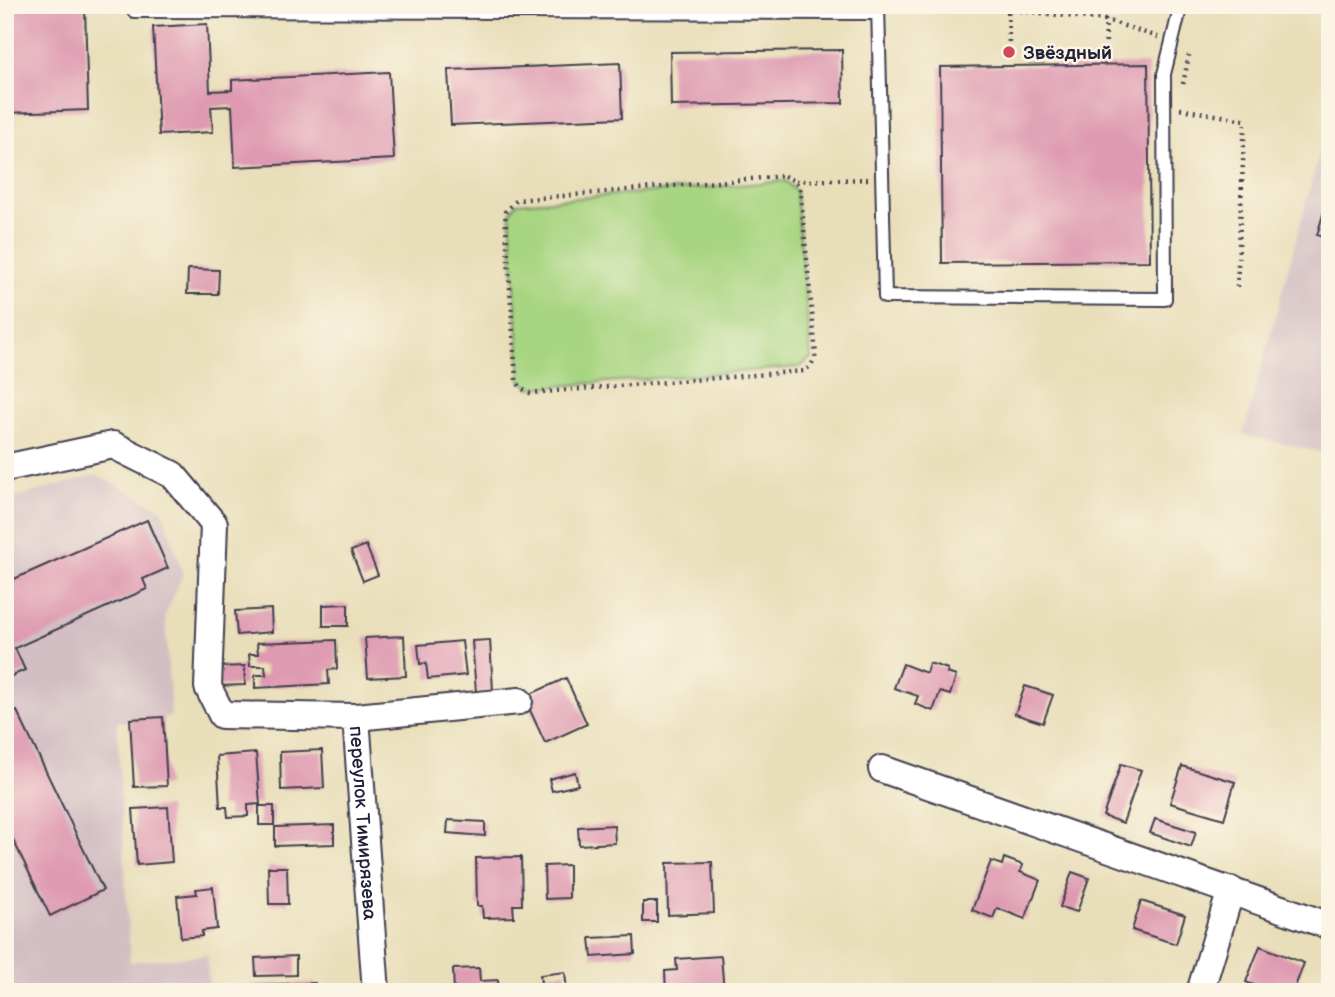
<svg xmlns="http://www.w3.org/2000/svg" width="1335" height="997" viewBox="0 0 1335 997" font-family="'Balsamiq Sans',sans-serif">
<rect width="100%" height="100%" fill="#fcf5e5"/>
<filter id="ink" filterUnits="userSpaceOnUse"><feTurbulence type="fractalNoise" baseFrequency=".0143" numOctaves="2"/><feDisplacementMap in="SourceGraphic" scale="14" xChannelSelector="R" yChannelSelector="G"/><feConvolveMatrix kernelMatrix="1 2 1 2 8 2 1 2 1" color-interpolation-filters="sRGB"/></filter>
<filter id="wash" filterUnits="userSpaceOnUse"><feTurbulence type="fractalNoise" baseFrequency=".00686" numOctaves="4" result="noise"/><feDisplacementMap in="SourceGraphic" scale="28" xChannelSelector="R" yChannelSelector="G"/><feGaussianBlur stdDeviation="1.57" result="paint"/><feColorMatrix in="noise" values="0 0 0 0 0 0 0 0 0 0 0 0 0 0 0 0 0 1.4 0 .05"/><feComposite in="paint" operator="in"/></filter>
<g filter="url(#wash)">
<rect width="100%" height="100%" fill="#e8deb9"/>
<g fill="#d2bec3">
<path d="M1330,114V454L1243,435Z"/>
<path d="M97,475L162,509L183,574L165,615L171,717L117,722L130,962L207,955L209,992H5V500Z"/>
</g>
<path fill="#a8d581" stroke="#657c5e" stroke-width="2" d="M785,181L796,191L811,358L800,367L530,388L521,380L510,213L517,203Z"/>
<g id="blocks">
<g fill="#de9ab1">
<path d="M5,5H102L101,8H85L88,110L5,113Z"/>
<path d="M207,24L210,91L232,90V80L389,72L394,159L235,167L232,106L211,107L213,132L159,135L153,27Z"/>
<path d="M842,50L843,103L671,106L670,52Z"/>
<path d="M620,63L622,118L451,125L448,70Z"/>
<path d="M1148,64L1150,261L942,263L940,67Z"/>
<path d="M1330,191V239L1317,235Z"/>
<path d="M188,269L219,270L218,294H187Z"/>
<path d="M147,520L168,568L143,579L147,589L15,648L25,670L5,679V583Z"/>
<path d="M366,545L378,575L363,581L351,551Z"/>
<path d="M348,604V626H323V605Z"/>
<path d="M271,609L272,632L237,635L235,611Z"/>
<path d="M404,636L406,676L368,678L365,638Z"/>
<path d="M336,640L337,669L328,670L329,684L255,688V675H266L265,666H250L249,654H258L257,643Z"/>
<path d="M490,640L493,691L476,692L472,641Z"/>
<path d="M462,641L466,675L428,679L426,663L420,664L418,645Z"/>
<path d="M929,663L948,669L947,673L956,676L950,695L940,692L933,711L915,704L918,696L894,688L903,664L926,673Z"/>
<path d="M245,666V685L218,686V667Z"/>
<path d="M566,678L587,724L545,743L524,697Z"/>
<path d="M1025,686L1053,695L1043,723L1015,714Z"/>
<path d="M17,711L103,890L50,916L5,823V717Z"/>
<path d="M163,717L167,786L134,787L130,719Z"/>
<path d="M322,750L324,788L281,790L280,752Z"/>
<path d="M256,753L260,804L248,805V816L228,817L227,807H220L217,756Z"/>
<path d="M1121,764L1141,770L1123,823L1103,816Z"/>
<path d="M1182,766L1235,782L1224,819L1170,803Z"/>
<path d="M575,772L578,785L552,791L549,779Z"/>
<rect x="259" y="806" width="15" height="19"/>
<path d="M168,807L172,862L137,865L133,809Z"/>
<path d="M1155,819L1196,832L1191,847L1150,833Z"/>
<path d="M448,820L485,822V836L447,833Z"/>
<path d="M334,825V844L275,846V827Z"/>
<path d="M614,825L615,843L579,845L578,827Z"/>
<path d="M521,857L522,905H513L514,917L483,918L482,906H477L476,858Z"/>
<path d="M1004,858L1023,865L1020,872L1040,880L1025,919L997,908L993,918L972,910L991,861L1002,865Z"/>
<path d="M712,862L714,913L668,915L667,863Z"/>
<path d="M569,865V898L545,899L544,866Z"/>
<path d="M268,867H287L288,904H269Z"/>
<path d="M1072,872L1089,878L1077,912L1060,907Z"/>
<path d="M213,887L217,929L202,931V936L181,938L177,896L197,894L196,889Z"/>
<path d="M1141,901L1185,915L1176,944L1132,930Z"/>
<rect x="643" y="902" width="14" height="20"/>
<path d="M634,936L635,954L592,957L590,938Z"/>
<path d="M1260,946L1304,963L1293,992H1256L1258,987L1246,982Z"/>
<path d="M296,956V975L256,976L255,958Z"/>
<path d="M721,956L724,992H666L665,971L677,970L676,959Z"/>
<path d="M479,968L480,981L498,980L499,992H454L453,969Z"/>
<path d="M565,972L567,992H542L540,975Z"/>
<path d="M315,983V992H251V985Z"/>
</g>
</g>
</g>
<g filter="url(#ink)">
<use href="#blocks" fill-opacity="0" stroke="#403e4e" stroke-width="2"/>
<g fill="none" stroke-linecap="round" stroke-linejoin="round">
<g stroke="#403e4e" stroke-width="16">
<g id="lane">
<path d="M134,5V11L878,13"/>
<path d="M878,5L885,297L1165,299L1164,74L1181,5"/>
</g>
</g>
<g stroke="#403e4e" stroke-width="30">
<g id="street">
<path id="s1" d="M5,468L113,445L173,475L214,524L208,687L222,715L356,717L376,992"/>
<path d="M356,717L519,701"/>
<path d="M882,769L1330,926"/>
<path d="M1200,992L1231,890"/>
</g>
</g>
<g stroke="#403e4e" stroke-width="4.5" stroke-dasharray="2 5" stroke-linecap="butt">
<path d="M1008,5L1009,44"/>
<path d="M1105,5L1106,47"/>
<path d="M894,8L1008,10L1106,20L1158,37"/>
<path d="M1183,84L1189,55"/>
<path d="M1180,109L1245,120L1237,287"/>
<path d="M784,176L795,181L800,188L816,355L812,364L805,371L530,393L521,388L516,380L505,212L517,200Z"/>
<path d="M796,181L868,179"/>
</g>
<use href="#lane" stroke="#fff" stroke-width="12"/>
<use href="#street" stroke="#fff" stroke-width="26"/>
</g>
</g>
<circle fill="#d1495b" stroke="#fcf5e5" stroke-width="2.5" cx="1009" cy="52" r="7"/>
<g text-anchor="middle" stroke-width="5" stroke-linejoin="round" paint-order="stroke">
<g font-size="19" font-weight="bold" fill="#22223b" stroke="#fcf5e5" text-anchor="start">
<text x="1023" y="59">Звёздный</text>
</g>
<g font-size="19" fill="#22223b" stroke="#fcf5e5">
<text dy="7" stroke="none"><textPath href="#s1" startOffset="676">переулок Тимирязева</textPath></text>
</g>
</g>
<rect width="1335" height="997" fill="none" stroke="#fcf5e5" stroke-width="28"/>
</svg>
